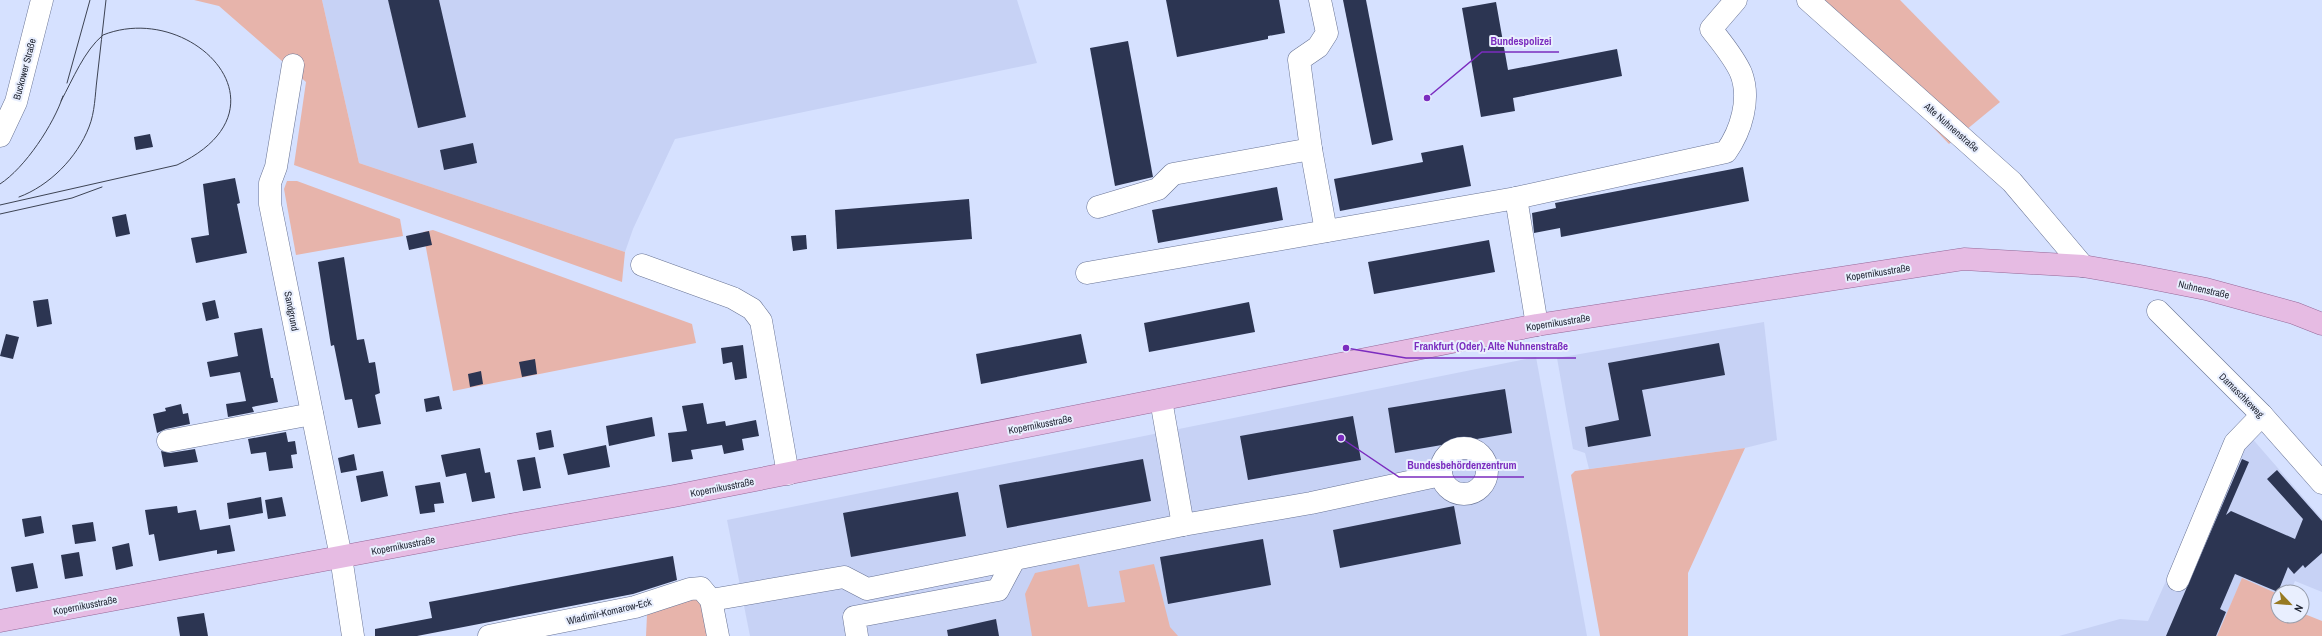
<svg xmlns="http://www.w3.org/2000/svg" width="2322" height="636" viewBox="0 0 2322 636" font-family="'Archivo Narrow',sans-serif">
<rect width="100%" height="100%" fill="#d6e1ff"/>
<g fill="#c7d2f5">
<path d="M322,0H1017L1037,63L675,139L633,229L625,252L359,163Z"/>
<path d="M1764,322L1777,440L1745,448L1589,469L1585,453L1573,449L1557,358Z"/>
<path d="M1536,357L1587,636H750L727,520Z"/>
<path d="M2250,436L2322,519V592L2295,581L2290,592H2278V594L2242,579L2217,636H2059L2120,619L2148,621L2166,581L2181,588Z"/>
</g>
<g fill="#e7b4ab">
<path d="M194,0H322L359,163L625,252L622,282L294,165L306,82L219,6Z"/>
<path d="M1810,0H1900L2000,102L1949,144Z"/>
<path d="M287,181H297L400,219L403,236L296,255L284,189Z"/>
<path d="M433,230L692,324L696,343L453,391L423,232Z"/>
<path d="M1745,448L1688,573V636H1600L1571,475L1575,471Z"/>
<path d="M1079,564L1088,607L1125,602L1119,571L1154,564L1170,627L1178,636H1032L1025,594L1035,573Z"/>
<path d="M2242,578L2278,594V616H2302V613L2322,621V636H2217Z"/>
<path d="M693,597L701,601L712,636H646L647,615L665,603Z"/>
</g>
<g fill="#2c3552">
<path d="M388,0H439L466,117L418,128Z"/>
<path d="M1166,0H1279L1285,33L1268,36V39L1177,57Z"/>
<path d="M1343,0H1366L1393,140L1372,145Z"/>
<path d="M1496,2L1508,70L1617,49L1622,76L1513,98L1515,111L1481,117L1462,8Z"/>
<path d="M1128,41L1153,177L1115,186L1090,48Z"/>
<path d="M150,134L153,147L136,150L134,137Z"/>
<path d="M473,143L477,163L444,170L440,150Z"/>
<path d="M1463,145L1471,186L1340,211L1334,179L1423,162L1421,153Z"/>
<path d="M1743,167L1749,201L1561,237L1560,228L1534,233L1532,213L1556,208L1555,203Z"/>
<path d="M235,178L240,203L237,204L247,253L196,263L191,238L209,235L203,184Z"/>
<path d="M1277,187L1283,220L1158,243L1152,210Z"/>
<path d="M969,199L972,239L837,249L835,210Z"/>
<path d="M126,214L130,234L116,237L112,217Z"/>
<path d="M429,231L432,245L409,250L406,236Z"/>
<path d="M806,235L807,249L793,251L791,236Z"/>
<path d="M1489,240L1495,272L1374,294L1368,262Z"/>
<path d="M344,257L357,340L364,339L369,363L375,362L380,393L375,395L381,424L358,428L352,399L345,400L334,345L331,346L318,262Z"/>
<path d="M48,299L52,324L37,327L33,301Z"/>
<path d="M215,300L219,318L206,321L202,303Z"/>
<path d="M1249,302L1255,332L1149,352L1144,323Z"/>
<path d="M262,328L271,378H273L278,402L252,407L254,412L228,417L226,404L246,401L240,372L210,377L207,362L238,356L234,333Z"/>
<path d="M6,334L19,337L13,359L0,356Z"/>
<path d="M1081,334L1087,363L981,384L976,354Z"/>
<path d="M1719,343L1725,375L1642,390L1651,436L1588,447L1585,427L1619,420L1608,363Z"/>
<path d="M743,345L747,378L735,380L732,362L723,364L721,348Z"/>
<path d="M535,359L537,374L522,377L519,362Z"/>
<path d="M481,371L483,384L470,387L468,374Z"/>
<path d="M1505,389L1512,433L1395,453L1388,408Z"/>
<path d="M439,396L442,409L426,412L424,399Z"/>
<path d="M703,403L707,424L725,421L726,426L756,420L759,436L742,439L744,450L724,454L722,445L691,450L693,459L672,462L668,433L687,431L682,406Z"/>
<path d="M181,404L183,414L188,413L190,424L166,429L157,433L153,414L166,411L165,408Z"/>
<path d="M1353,416L1361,460L1248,480L1240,436Z"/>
<path d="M652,417L655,436L609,446L606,426Z"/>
<path d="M551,430L554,447L539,450L536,433Z"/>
<path d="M286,432L288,442L295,441L297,454L291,455L293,468L269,471L266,452L251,454L248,439Z"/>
<path d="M606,445L610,467L568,475L563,454Z"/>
<path d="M480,448L485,473L490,472L495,498L472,502L466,473L446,477L441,455Z"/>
<path d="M195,449L198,462L164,467L161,451L170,453Z"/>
<path d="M354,454L357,470L341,473L338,458Z"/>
<path d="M535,457L541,488L523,491L517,460Z"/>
<path d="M1143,459L1151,501L1007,528L999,485Z"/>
<path d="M2242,459L2249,462L2226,515L2231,511L2295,539L2303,519L2267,479L2277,470L2322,521V553L2305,568L2303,565L2294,574L2288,567L2278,592L2235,574L2220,609L2226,612L2216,636H2166Z"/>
<path d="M383,471L388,496L361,502L356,476Z"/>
<path d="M440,482L444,503L434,504L435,512L420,514L415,486Z"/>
<path d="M958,492L966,536L851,557L843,513Z"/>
<path d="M261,497L263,513L229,519L227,503Z"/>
<path d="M282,497L286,516L268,519L265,500Z"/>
<path d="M177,506L178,513L196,510L200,530L230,525L235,551L217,554V550L159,561L154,534L149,535L145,510Z"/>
<path d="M1454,506L1461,544L1340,568L1333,530Z"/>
<path d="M41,516L44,533L25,537L22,519Z"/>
<path d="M93,522L96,541L75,544L72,525Z"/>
<path d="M1263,539L1271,585L1168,604L1160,557Z"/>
<path d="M129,543L133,566L116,570L112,547Z"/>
<path d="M79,552L83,576L65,579L61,555Z"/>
<path d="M673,556L677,580L633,594L417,636H375V629L432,618L429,602Z"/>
<path d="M33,563L38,588L16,592L11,567Z"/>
<path d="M204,613L208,636H180L177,617Z"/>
<path d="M996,619L999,636H948L947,630Z"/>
</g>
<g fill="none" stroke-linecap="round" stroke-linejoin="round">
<g stroke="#697495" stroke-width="23">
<g id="minor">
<path d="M1320,0L1327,33L1318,47L1299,60L1311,149L1326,231"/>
<path d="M1808,0L2012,182L2083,266"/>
<path d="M293,65L276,167L270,183V204L341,557L353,636"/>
<path d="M0,136L16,102L42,0"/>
<path d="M1516,198L1726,152C1741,131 1751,99 1741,73C1734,57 1721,42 1711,29L1736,0"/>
<path d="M1098,207L1158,189L1173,174L1311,149"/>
<path d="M642,265L733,298L752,309L761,321L788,474"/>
<path d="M1087,273L1516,198L1537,325"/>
<path d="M2158,311L2262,415L2322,483"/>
<path d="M1161,400L1183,525"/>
<path d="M168,441L312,414"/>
<circle cx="1464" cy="471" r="23"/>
<path d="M2178,580L2235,443L2262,415"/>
<path d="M711,600L844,577L867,589L1183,525L1311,503L1441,475"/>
<path d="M489,636L635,607L690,589L701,588L711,600L718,636"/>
<path d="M857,636L854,617L998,590L1014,560"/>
</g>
</g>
<g stroke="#956898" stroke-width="23">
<path id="major" d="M0,621L515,524L674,496L1537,325L1964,259L2083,266L2140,276L2206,289L2294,313L2322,324"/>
</g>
<use href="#minor" stroke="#fff" stroke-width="22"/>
<use href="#major" stroke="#e6bbe3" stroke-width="22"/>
<g stroke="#3d4353" stroke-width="1">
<path d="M67,83L90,0"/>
<path d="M0,184C25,168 54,124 63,96"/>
<path d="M19,197C49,186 77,158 89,127C95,112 95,95 97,79C100,53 103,26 106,0"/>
<path d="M0,205L177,165C297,108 191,0 103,35C84,51 73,79 61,101"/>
<path d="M0,214L72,198L102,187"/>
</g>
</g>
<g text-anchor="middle" stroke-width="4" stroke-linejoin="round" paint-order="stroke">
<g font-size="10" fill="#1d222f" stroke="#e9effe">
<text transform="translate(24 69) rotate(-75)" y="4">Buckower Straße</text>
<text transform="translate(1952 127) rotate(41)" y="4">Alte Nuhnenstraße</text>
<text transform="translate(1878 272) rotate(-9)" y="4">Kopernikusstraße</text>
<text transform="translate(2204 289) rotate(13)" y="4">Nuhnenstraße</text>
<text transform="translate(292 311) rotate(79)" y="4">Sandgrund</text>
<text transform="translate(1558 322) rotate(-9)" y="4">Kopernikusstraße</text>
<text transform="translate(2242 395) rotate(45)" y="4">Damaschkeweg</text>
<text transform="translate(1040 424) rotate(-11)" y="4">Kopernikusstraße</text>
<text transform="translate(722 487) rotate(-11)" y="4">Kopernikusstraße</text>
<text transform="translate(403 545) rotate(-11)" y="4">Kopernikusstraße</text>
<text transform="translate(85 605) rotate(-11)" y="4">Kopernikusstraße</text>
<text transform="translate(609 611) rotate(-13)" y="4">Wladimir-Komarow-Eck</text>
</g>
</g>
<path fill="none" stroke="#7b2cbf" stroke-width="1.5" d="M1427 98L1482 52H1559M1346 348L1406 358H1576M1341 438L1399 477H1524"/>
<g fill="#7b2cbf" stroke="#e9effe" stroke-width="1.5">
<circle cx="1427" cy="98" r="4"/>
<circle cx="1346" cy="348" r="4"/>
<circle cx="1341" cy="438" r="4"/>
</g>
<g font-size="11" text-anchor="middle" font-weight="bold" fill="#7b2cbf" stroke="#e9effe" stroke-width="4" stroke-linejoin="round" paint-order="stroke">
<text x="1521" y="45">Bundespolizei</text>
<text x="1491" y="350">Frankfurt (Oder), Alte Nuhnenstraße</text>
<text x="1462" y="469">Bundesbehördenzentrum</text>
</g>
<g transform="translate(2290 604) rotate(116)"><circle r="19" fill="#e9effe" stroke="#979dab"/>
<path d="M0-3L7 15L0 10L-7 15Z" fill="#977a22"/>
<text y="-6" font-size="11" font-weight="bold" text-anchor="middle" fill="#1d222f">N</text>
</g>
</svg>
